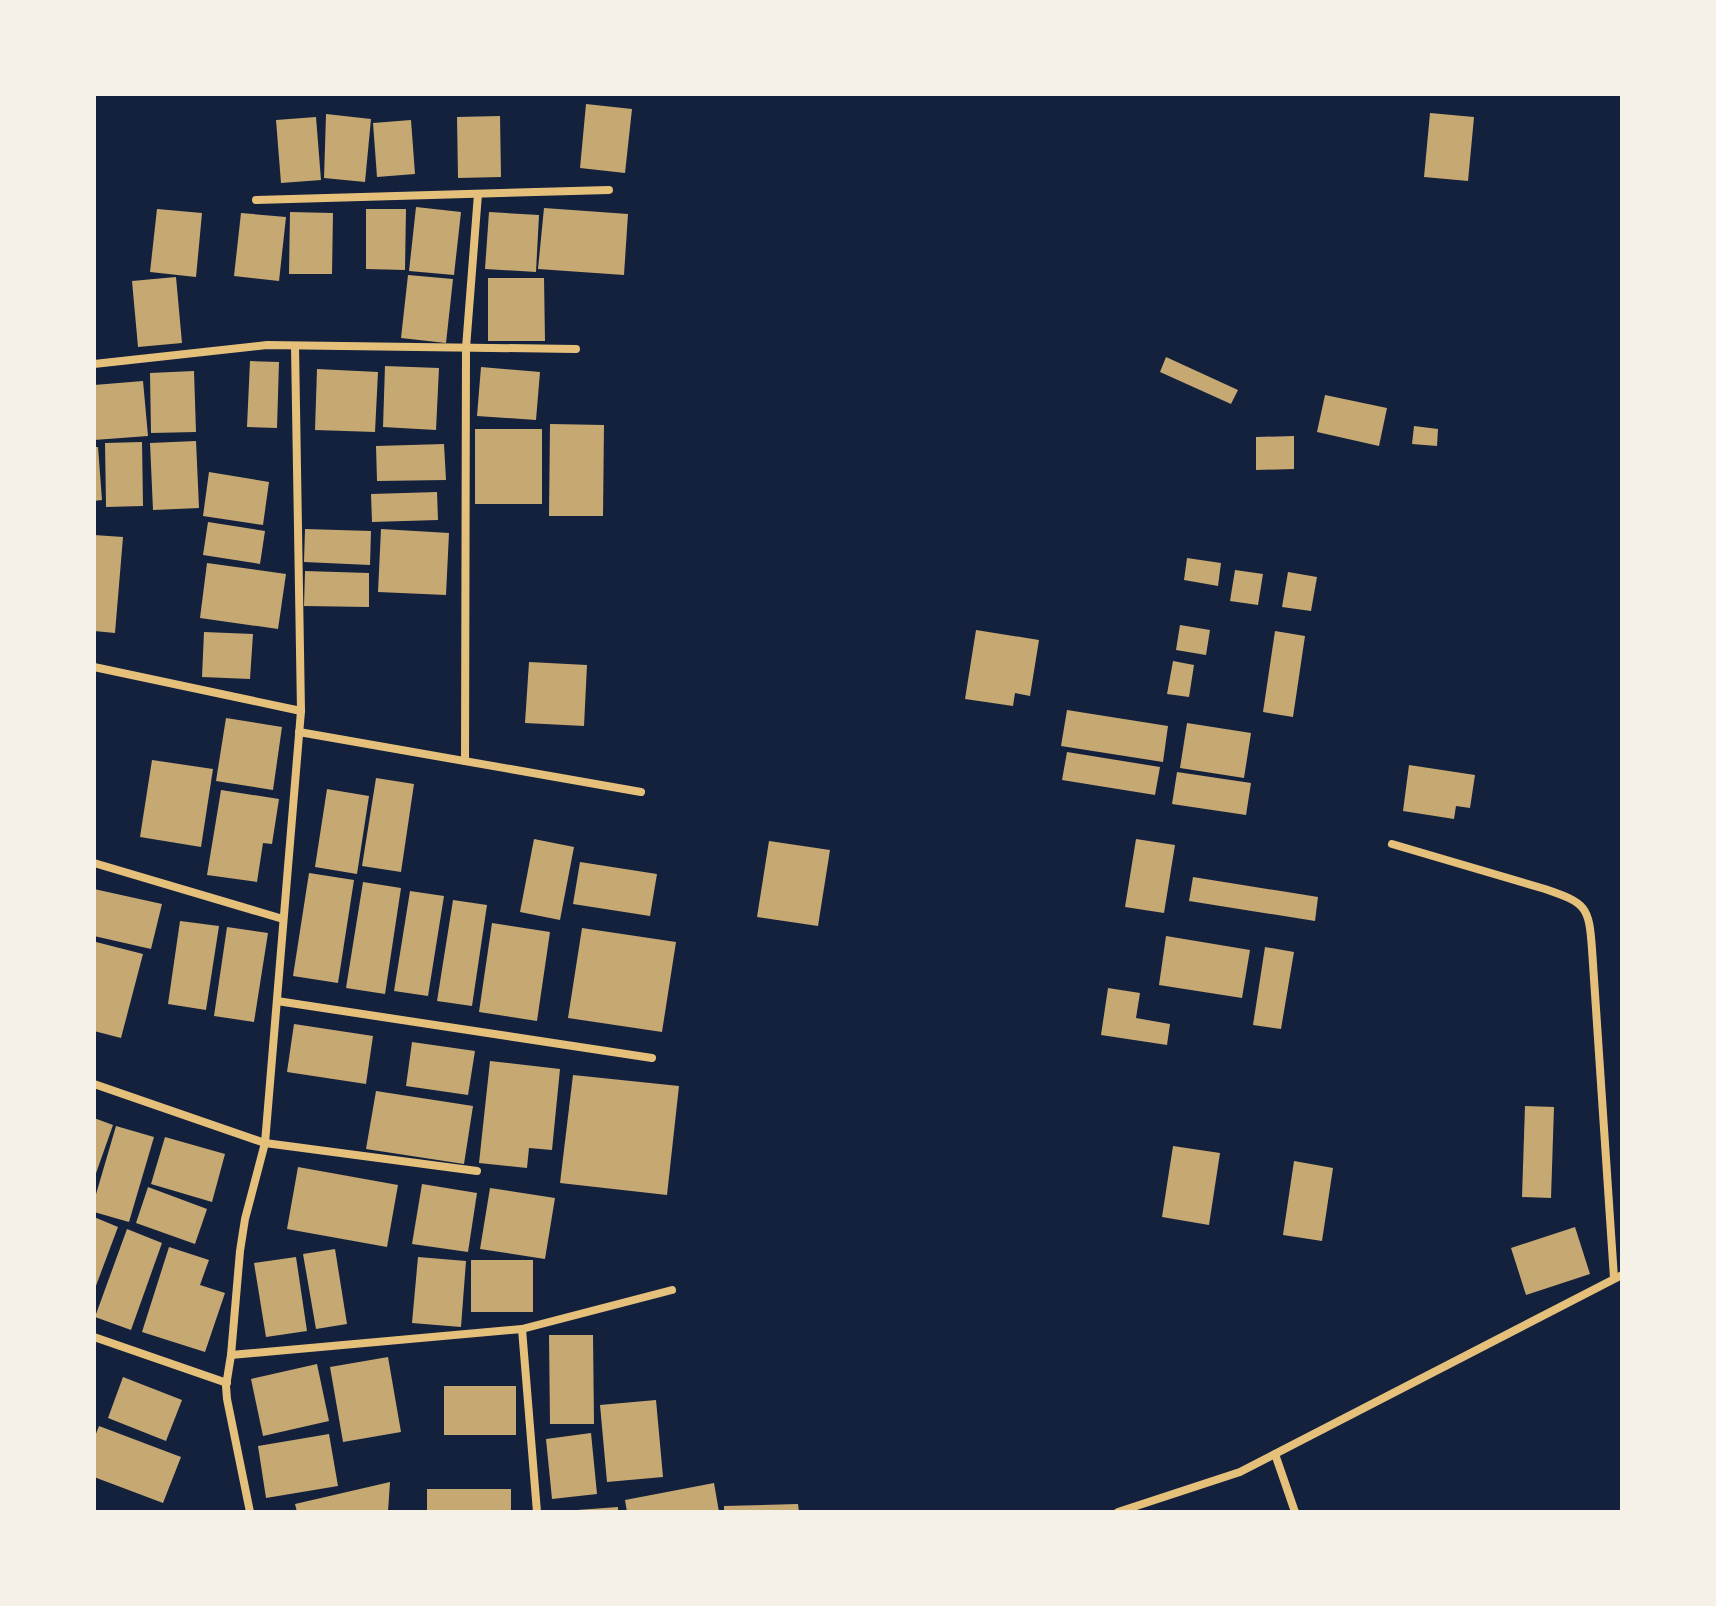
<svg xmlns="http://www.w3.org/2000/svg" width="1716" height="1606" viewBox="0 0 1716 1606" font-family="'Golos Text',sans-serif">
<rect width="100%" height="100%" fill="#14213d"/>
<g fill="#c6a872">
<path d="M586,104L632,109L625,173L580,168Z"/>
<path d="M1430,113L1474,117L1468,181L1424,177Z"/>
<path d="M326,114L371,119L365,182L324,178Z"/>
<path d="M500,116L501,177L458,178L457,117Z"/>
<path d="M316,117L321,180L281,183L276,120Z"/>
<path d="M411,120L415,174L377,177L373,123Z"/>
<path d="M416,207L461,212L454,275L409,271Z"/>
<path d="M544,208L628,214L624,275L538,269Z"/>
<path d="M157,209L202,213L196,277L150,272Z"/>
<path d="M366,209H406L405,270L366,269Z"/>
<path d="M290,212L333,213L332,274H289Z"/>
<path d="M489,212L539,215L536,272L485,269Z"/>
<path d="M241,213L286,217L279,281L234,276Z"/>
<path d="M408,275L453,279L446,343L401,338Z"/>
<path d="M176,277L182,343L138,347L132,281Z"/>
<path d="M488,278H544L545,341H488Z"/>
<path d="M1166,357L1238,390L1231,404L1160,372Z"/>
<path d="M250,361L279,362L277,428L247,427Z"/>
<path d="M385,366L439,368L436,430L383,427Z"/>
<path d="M481,367L540,372L536,420L477,416Z"/>
<path d="M317,369L378,372L375,432L315,430Z"/>
<path d="M194,371L196,432L151,433L150,373Z"/>
<path d="M143,381L148,436L94,440V385Z"/>
<path d="M1325,395L1387,408L1379,446L1317,432Z"/>
<path d="M550,424L604,425L603,516H549Z"/>
<path d="M1414,426L1438,429L1437,446L1412,444Z"/>
<rect x="475" y="429" width="67" height="75"/>
<path d="M1294,436V469L1256,470V437Z"/>
<path d="M196,441L199,508L153,510L150,443Z"/>
<path d="M142,442L143,506L106,507L105,443Z"/>
<path d="M444,444L446,480L377,481L376,446Z"/>
<path d="M94,447H98L102,500L94,501Z"/>
<path d="M209,472L269,482L263,525L203,516Z"/>
<path d="M437,492L438,520L372,522L371,494Z"/>
<path d="M208,522L265,531L260,564L203,555Z"/>
<path d="M305,529L371,531L370,565L304,562Z"/>
<path d="M381,529L449,533L446,595L378,592Z"/>
<path d="M94,535L123,537L115,633L94,631Z"/>
<path d="M1187,558L1221,563L1218,586L1184,580Z"/>
<path d="M207,563L286,574L278,629L200,618Z"/>
<path d="M1235,570L1263,574L1258,605L1230,601Z"/>
<path d="M305,571L369,573V607L304,606Z"/>
<path d="M1288,572L1317,577L1311,611L1282,607Z"/>
<path d="M1180,625L1210,630L1206,655L1176,650Z"/>
<path d="M976,630L1039,640L1030,696L1015,693L1013,706L965,699Z"/>
<path d="M1275,631L1305,636L1293,717L1263,712Z"/>
<path d="M204,632L253,634L250,679L202,677Z"/>
<path d="M1173,661L1194,665L1189,697L1167,694Z"/>
<path d="M529,662L587,665L584,726L525,723Z"/>
<path d="M1067,710L1168,726L1163,762L1061,746Z"/>
<path d="M226,718L282,727L273,790L216,781Z"/>
<path d="M1187,723L1251,733L1244,778L1180,768Z"/>
<path d="M1067,752L1160,767L1155,795L1062,780Z"/>
<path d="M152,760L213,769L201,847L140,837Z"/>
<path d="M1409,765L1475,775L1470,808L1456,806L1454,819L1403,811Z"/>
<path d="M1177,772L1251,783L1246,815L1172,804Z"/>
<path d="M376,778L414,784L401,872L362,866Z"/>
<path d="M327,789L369,796L357,874L315,867Z"/>
<path d="M221,790L279,799L272,844L263,843L257,882L207,875Z"/>
<path d="M534,839L574,847L560,920L520,912Z"/>
<path d="M1136,839L1175,845L1164,913L1125,907Z"/>
<path d="M769,841L830,850L818,926L757,917Z"/>
<path d="M580,862L657,874L650,916L573,904Z"/>
<path d="M309,873L354,880L338,983L293,976Z"/>
<path d="M1193,877L1318,897L1315,921L1189,901Z"/>
<path d="M363,882L401,888L385,994L346,988Z"/>
<path d="M94,889L162,904L151,949L94,936Z"/>
<path d="M410,891L444,896L428,996L394,991Z"/>
<path d="M453,900L487,905L472,1006L437,1001Z"/>
<path d="M180,921L219,926L206,1010L168,1004Z"/>
<path d="M492,923L550,932L537,1021L479,1012Z"/>
<path d="M227,927L268,933L254,1022L214,1016Z"/>
<path d="M582,928L676,942L662,1032L568,1018Z"/>
<path d="M1166,936L1250,950L1242,998L1159,985Z"/>
<path d="M96,942L143,954L121,1038L94,1031V950Z"/>
<path d="M1265,947L1294,952L1281,1029L1253,1025Z"/>
<path d="M1108,988L1140,993L1136,1018L1170,1024L1167,1045L1101,1035Z"/>
<path d="M294,1024L373,1036L366,1084L287,1072Z"/>
<path d="M412,1042L475,1051L468,1095L406,1086Z"/>
<path d="M490,1061L560,1069L552,1150L529,1148L527,1168L479,1163Z"/>
<path d="M573,1075L679,1086L667,1195L560,1183Z"/>
<path d="M376,1091L473,1106L464,1164L366,1149Z"/>
<path d="M1525,1106L1554,1107L1551,1198L1522,1197Z"/>
<path d="M94,1118L113,1125L94,1179Z"/>
<path d="M116,1126L154,1137L129,1222L94,1212V1201Z"/>
<path d="M165,1137L225,1154L212,1202L151,1184Z"/>
<path d="M1173,1146L1220,1153L1209,1225L1162,1217Z"/>
<path d="M1294,1161L1333,1168L1322,1241L1283,1235Z"/>
<path d="M298,1167L398,1185L387,1247L287,1229Z"/>
<path d="M422,1184L477,1193L468,1252L412,1244Z"/>
<path d="M148,1187L207,1209L195,1244L136,1223Z"/>
<path d="M490,1188L555,1198L545,1259L480,1249Z"/>
<path d="M94,1217L118,1227L94,1291Z"/>
<path d="M1575,1227L1590,1274L1526,1295L1511,1248Z"/>
<path d="M127,1229L162,1243L131,1330L95,1317Z"/>
<path d="M169,1247L209,1260L200,1285L225,1293L205,1352L142,1332Z"/>
<path d="M335,1249L347,1324L316,1329L303,1254Z"/>
<path d="M296,1257L307,1331L266,1337L254,1263Z"/>
<path d="M418,1257L466,1261L461,1327L412,1323Z"/>
<rect x="471" y="1260" width="62" height="52"/>
<path d="M549,1335H593L594,1424H550Z"/>
<path d="M388,1357L401,1432L343,1442L330,1367Z"/>
<path d="M317,1364L329,1421L263,1436L251,1379Z"/>
<path d="M123,1377L182,1400L166,1441L108,1418Z"/>
<rect x="444" y="1386" width="72" height="49"/>
<path d="M656,1400L663,1477L607,1482L600,1405Z"/>
<path d="M99,1426L181,1457L163,1503L94,1477V1439Z"/>
<path d="M591,1433L597,1494L552,1499L546,1439Z"/>
<path d="M329,1434L338,1486L266,1498L258,1446Z"/>
<path d="M390,1482L388,1512H297L295,1504Z"/>
<path d="M714,1483L719,1512H627L625,1500Z"/>
<rect x="427" y="1489" width="84" height="23"/>
<path d="M798,1504L799,1512H724V1506Z"/>
<path d="M618,1507V1512H578L577,1510Z"/>
</g>
<g fill="none" stroke-linecap="round" stroke-linejoin="round">
<g stroke="#e5c07b" stroke-width="8">
<path d="M256,200L609,190"/>
<path d="M94,364L267,345L576,349"/>
<path d="M94,667L301,711"/>
<path d="M299,732L641,792"/>
<path d="M465,761L466,348L478,194"/>
<path d="M1392,844L1545,889C1586,903 1589,906 1592,949L1614,1278"/>
<path d="M94,863L283,919"/>
<path d="M277,1001L652,1058"/>
<path d="M94,1084L265,1143L477,1171"/>
<path d="M522,1329L537,1512"/>
<path d="M94,1337L227,1383"/>
<path d="M231,1355L522,1329L672,1290"/>
<path d="M1275,1454L1295,1512"/>
<path d="M250,1512L227,1399L226,1386L231,1355L240,1251L245,1219L265,1143L301,711L295,346"/>
<path d="M1118,1512L1240,1472L1622,1275"/>
</g>
</g>
<rect width="1716" height="1606" fill="none" stroke="#f6f1e7" stroke-width="192"/>
</svg>
